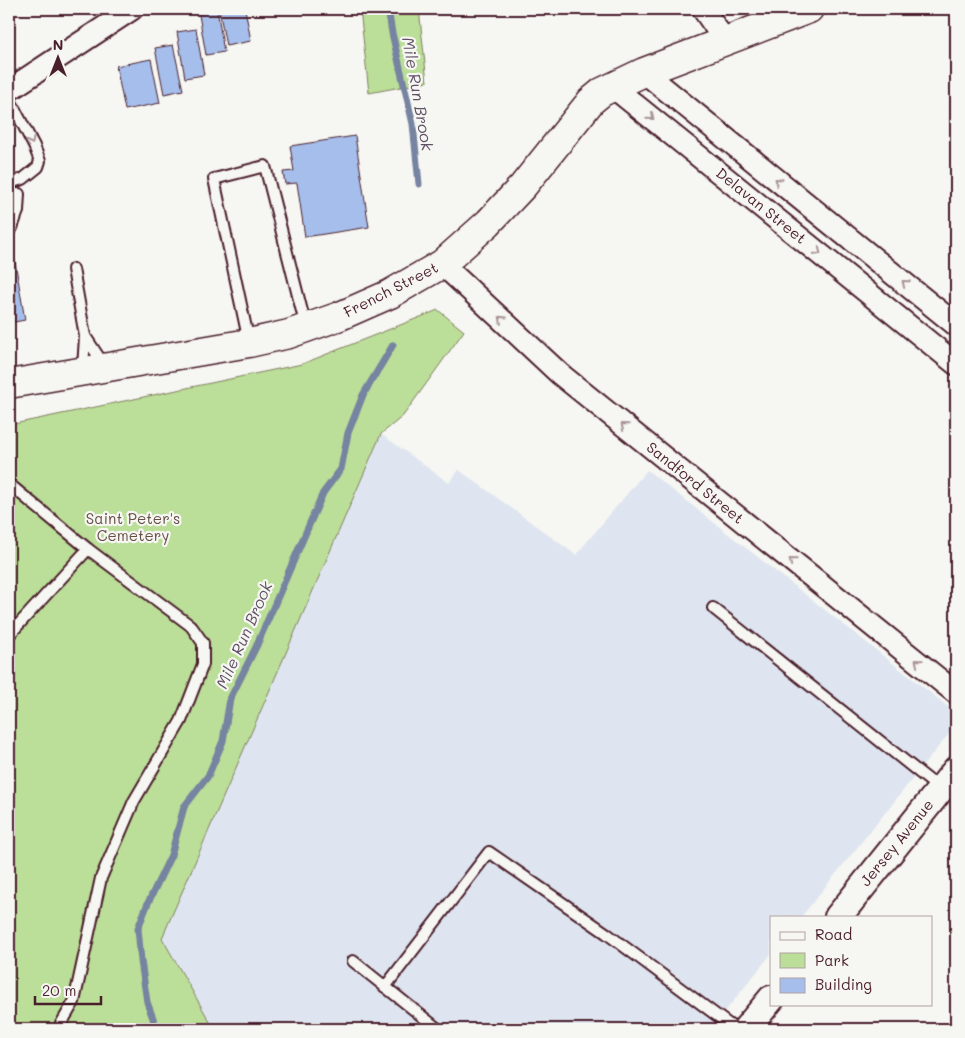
<svg xmlns="http://www.w3.org/2000/svg" width="965" height="1038" viewBox="0 0 965 1038" font-family="Mali,sans-serif">
<rect width="100%" height="100%" fill="#f6f6f2"/>
<filter id="ink" filterUnits="userSpaceOnUse"><feTurbulence type="fractalNoise" baseFrequency=".02" numOctaves="2"/><feDisplacementMap in="SourceGraphic" scale="10" xChannelSelector="R" yChannelSelector="G"/><feConvolveMatrix kernelMatrix="1 2 1 2 8 2 1 2 1" color-interpolation-filters="sRGB"/></filter>
<g filter="url(#ink)">
<path fill="#dee5f0" d="M381,434L449,483L459,470L576,555L647,470L956,713V725L801,917H771V954L711,1029H214L162,938Z"/>
<g fill="#bbde98" stroke="#827e62">
<path d="M360,9H419L427,82L369,93Z"/>
<path d="M438,310L464,331L403,416L381,434L162,938L214,1029H9V425L302,364Z"/>
</g>
<g fill="none" stroke-linecap="round" stroke-linejoin="round">
<g stroke="#7683a1" stroke-width="7">
<path d="M388,9L392,33L413,124L419,184"/>
<path d="M151,1029L154,1021L147,1002L141,961L138,928L148,903L171,855L184,807L208,776L223,741L230,699L256,647L323,493L341,469L348,433L363,395L393,345"/>
</g>
</g>
<g fill="#a5beeb" stroke="#4a1f2b">
<path d="M198,9H217L224,52L206,55Z"/>
<path d="M219,9H245L251,41L226,46Z"/>
<path d="M196,29L204,75L185,78L177,32Z"/>
<path d="M173,45L183,90L164,94L155,48Z"/>
<path d="M151,59L160,103L125,110L116,66Z"/>
<path d="M355,136L369,227L305,237L297,183L285,184L283,172L294,171L290,146Z"/>
<path d="M9,238H11L25,320L9,323Z"/>
</g>
<g fill="none" stroke-linecap="round" stroke-linejoin="round">
<g stroke="#4a1f2b" stroke-width="14">
<g id="service">
<path d="M9,98L34,146L40,161L38,167L23,179L9,183"/>
<path d="M9,196L19,194L18,211L9,217"/>
<path d="M9,229L12,228L18,211"/>
<path d="M73,269L85,336"/>
<path d="M249,342L214,179L265,166L306,327"/>
<path d="M83,369L85,336L104,365"/>
<path d="M9,484L88,549L9,635"/>
<path d="M713,608L940,789"/>
<path d="M353,961L438,1029"/>
<path d="M385,987L489,852L606,933L735,1029"/>
<path d="M58,1029L74,1002L101,878L134,801L181,721L203,664V643L191,626L88,549"/>
</g>
</g>
<g stroke="#4a1f2b" stroke-width="25">
<g id="minor">
<path d="M703,9L725,41"/>
<path d="M644,72L956,325"/>
<path d="M613,87L956,364"/>
<path d="M9,90L132,9"/>
<path d="M442,264L560,374L956,693"/>
</g>
</g>
<g stroke="#4a1f2b" stroke-width="30">
<g id="tertiary">
<path d="M838,917L956,770"/>
<path d="M746,1029L771,999"/>
</g>
</g>
<g stroke="#4a1f2b" stroke-width="31">
<path id="secondary" d="M9,384L249,343L289,334L340,316L390,294L442,264L488,223L523,186L591,101L602,92L644,72L809,9"/>
</g>
<use href="#service" stroke="#f6f6f2" stroke-width="10"/>
<use href="#minor" stroke="#f6f6f2" stroke-width="21"/>
<use href="#tertiary" stroke="#f6f6f2" stroke-width="26"/>
<use href="#secondary" stroke="#f6f6f2" stroke-width="28"/>
</g>
<defs><path id="oneway-chevron" d="M-2-3.5L2.5 0L-2 3.5" fill="none" stroke-width="1.6" stroke-linecap="round" stroke-linejoin="round" transform="scale(1.25)"/></defs>
<g stroke="#a99598">
<use href="#oneway-chevron" transform="translate(651 117) rotate(39)"/>
<use href="#oneway-chevron" transform="translate(31 141) rotate(64)"/>
<use href="#oneway-chevron" transform="translate(778 181) rotate(-141)"/>
<use href="#oneway-chevron" transform="translate(818 252) rotate(39)"/>
<use href="#oneway-chevron" transform="translate(905 283) rotate(-141)"/>
<use href="#oneway-chevron" transform="translate(502 319) rotate(-137)"/>
<use href="#oneway-chevron" transform="translate(624 426) rotate(-141)"/>
<use href="#oneway-chevron" transform="translate(792 561) rotate(-141)"/>
<use href="#oneway-chevron" transform="translate(918 662) rotate(-141)"/>
</g>
</g>
<g text-anchor="middle" stroke-width="4.5" stroke-linejoin="round" paint-order="stroke">
<g font-size="15" fill="#4a1f2b" stroke="#f6f6f2">
<text transform="translate(761 206) rotate(39)" y="5">Delavan Street</text>
<text transform="translate(391 290) rotate(-27)" y="5">French Street</text>
<text transform="translate(695 483) rotate(39)" y="5">Sandford Street</text>
<text transform="translate(897 843) rotate(-51)" y="5">Jersey Avenue</text>
</g>
<g font-size="15" fill="#664f46" stroke="#f6f6f2">
<text x="133" y="524">Saint Peter's<tspan x="133" dy="17">Cemetery</tspan></text>
</g>
<g font-size="16" font-style="italic" fill="#605166" stroke="#f6f6f2">
<text transform="translate(418 94) rotate(80)" y="6">Mile Run Brook</text>
<text transform="translate(244 635) rotate(-66)" y="6">Mile Run Brook</text>
</g>
</g>
<rect width="965" height="1038" fill="none" stroke="#f6f6f2" stroke-width="30"/>
<rect x="15" y="15" width="935" height="1008" fill="none" stroke="#4a1f2b" stroke-width="2" filter="url(#ink)"/>
<rect x="770" y="916" width="162" height="90" fill="#f6f6f2" stroke="#b1a0a2"/>
<rect x="780" y="932" width="25" height="8" fill="#f6f6f2" stroke="#b1a0a2"/>
<text x="815" y="940" font-size="15" fill="#4a1f2b">Road</text>
<rect x="780" y="953" width="25" height="15" fill="#bbde98" stroke="#b1a0a2"/>
<text x="815" y="966" font-size="15" fill="#4a1f2b">Park</text>
<rect x="780" y="978" width="25" height="15" fill="#a5beeb" stroke="#b1a0a2"/>
<text x="815" y="990" font-size="15" fill="#4a1f2b">Building</text>
<g transform="translate(58 58)" stroke="#f6f6f2" stroke-width="4" paint-order="stroke">
<path d="M0-4L9 19L0 12L-9 19Z" fill="#4a1f2b"/>
<text y="-8" font-size="14" font-weight="bold" text-anchor="middle" fill="#4a1f2b">N</text>
</g>
<path d="M35 996v8h66v-8" fill="none" stroke="#4a1f2b" stroke-width="2.5"/>
<text x="42" y="996" font-size="15" fill="#4a1f2b" stroke="#f6f6f2" stroke-width="4" paint-order="stroke">20 m</text>
</svg>
